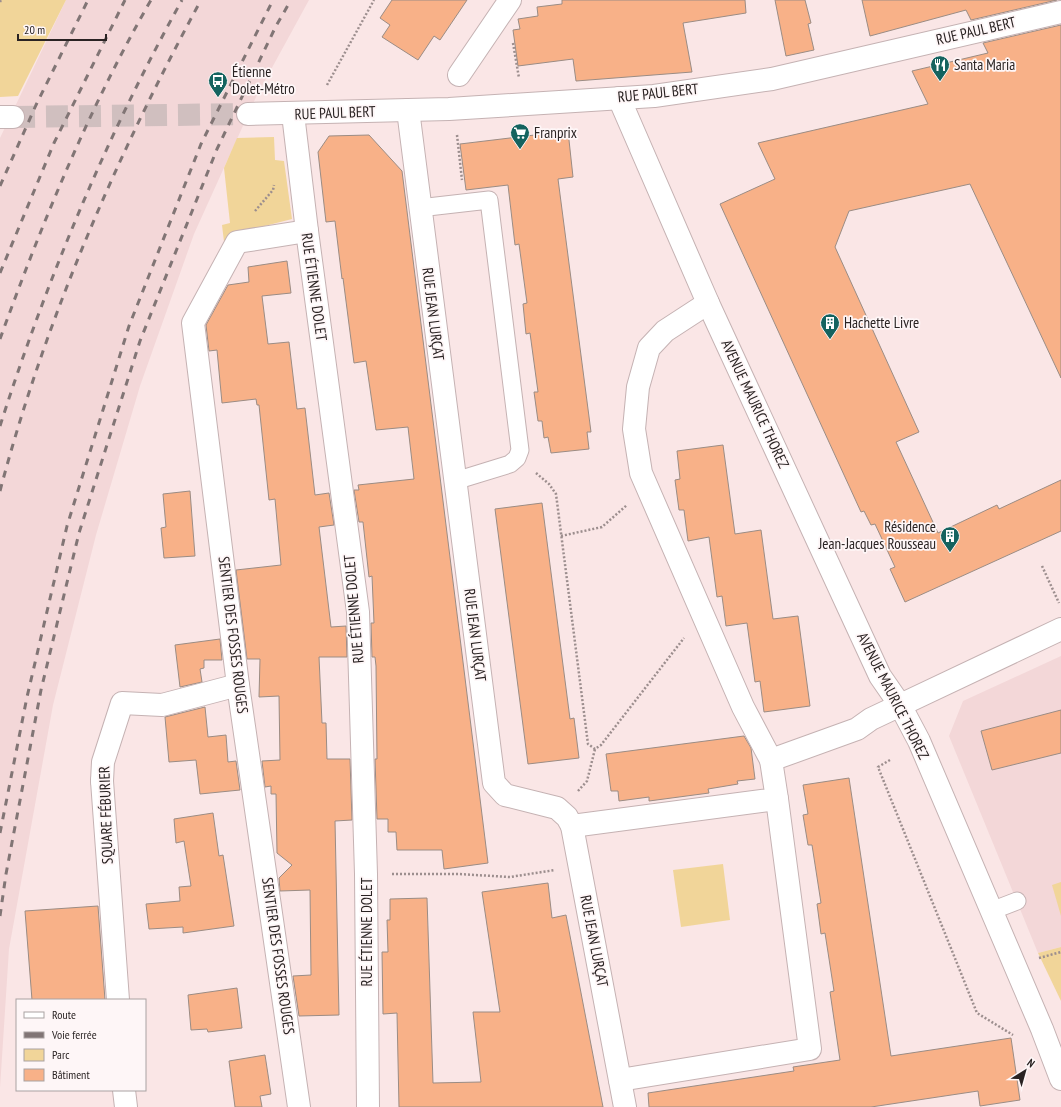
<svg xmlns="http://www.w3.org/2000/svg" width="1061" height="1107" viewBox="0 0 1061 1107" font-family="'PT Sans Narrow',sans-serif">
<rect width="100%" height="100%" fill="#fae6e6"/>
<g fill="#f3d7d8">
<path d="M66,0H309L256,97L194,234L140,386L96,535L53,705L9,949L0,1088V138Z"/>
<path d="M1061,656V947L1038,953L949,736L963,701Z"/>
</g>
<g fill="#f1d599">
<path d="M0,0H66L18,96L0,97Z"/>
<path d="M274,137L275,160L284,161L292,219L234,234L225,250L222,225L230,223L224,168L237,138Z"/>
<path d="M723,864L730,920L681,927L673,870Z"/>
<path d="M1061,882V916L1052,885Z"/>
<path d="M1061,947V1001L1038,953Z"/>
</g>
<g fill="#f8b188" stroke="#9b8c84">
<path d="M392,0H467L440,40L434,36L418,60L382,37L390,25L380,18Z"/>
<path d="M562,0H745L746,13L683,23L692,72L576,81L573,59L518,66L513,30L520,29L518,19L538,16L537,7L562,4Z"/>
<path d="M775,0H805L811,23L808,24L814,50L786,56Z"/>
<path d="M862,0H1057L971,20L966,10L870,36Z"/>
<path d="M1061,25V378L970,184L849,211L835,247L919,432L896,442L938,533L997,505L999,509L1061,480V531L905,602L890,569L895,567L875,524L871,525L864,511L861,512L720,204L775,179L758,143L928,104L912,71L988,53L983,43Z"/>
<path d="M568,131L573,177L558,179L591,432H587L589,449L551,453L548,437L544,438L542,421H538L534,392H538L530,333L526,334L523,304L527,303L519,244L515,245L508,185L466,190L460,144Z"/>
<path d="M369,135L402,171L488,863L444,869L442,850H397L396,832H388V819H377L375,759H377L376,666L375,657H372L371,623H374L372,576L369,577L363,522H359L354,490H359L358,485L414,479L408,427L376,430L366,361L354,363L343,278L342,279L335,221L326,222L318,152L329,136Z"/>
<path d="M287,261L291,293L262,296L268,344L289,342L297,409L305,408L315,495L329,493L334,525L319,527L331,627L346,626L347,657H319L322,723H326L327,759H350L352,820L335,821L339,1015L299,1016L293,976L311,975L310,890L280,891L279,878L292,865L277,853L276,794H271V786L265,787L262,761L280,760L279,696L259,697L260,659H247L236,570L281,565L275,499L269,500L259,405H257L256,399L222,403L217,350L209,351L206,325L228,285L249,282L248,267Z"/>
<path d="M723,445L735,534L761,530L773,619L798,616L810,706L764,712L760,681L755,682L747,623L726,626L722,596L717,597L709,537L688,541L684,510H679L675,480L680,479L677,451Z"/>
<path d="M190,491L195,556L164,558L161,528L166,527L163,494Z"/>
<path d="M542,503L570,719L574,718L579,758L528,764L495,509Z"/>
<path d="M220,639L222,660H204V668L200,669L202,682L180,687L175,645Z"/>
<path d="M205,707L208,737L226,735L228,762L236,761L240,790L200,794L196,760L169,762L165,717Z"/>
<path d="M1061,710V753L992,770L981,731Z"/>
<path d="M744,736L751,748L755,779L737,781L738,784L708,789L709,793L649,801V797L619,801L618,791H611L606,754Z"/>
<path d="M849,778L891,1056L1011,1038L1020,1100L980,1106L978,1091L871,1107H649L648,1093L794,1071L793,1067L840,1060L830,992L834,991L825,933L821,934L817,904L821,903L812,845H808L803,815L808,814L803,785Z"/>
<path d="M213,813L219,856L223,855L234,926L183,933V927L149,929L146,904L180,901L179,887L191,886L184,841L176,843L174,819Z"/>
<path d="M548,883L552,918L566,915L603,1107H399L397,1013L383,1014L382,952H388L387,920H390V899L427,898L433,1083L481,1082L473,1012H500L482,892Z"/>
<path d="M98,906L105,1000H32L25,911Z"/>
<path d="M237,988L242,1028L208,1032L207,1029L191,1030L188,995Z"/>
<path d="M265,1055L271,1094L260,1096L262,1107H235L229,1061Z"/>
</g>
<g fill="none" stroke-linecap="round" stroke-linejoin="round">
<path stroke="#d0bfbf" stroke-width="22" stroke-dasharray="22 11" stroke-linecap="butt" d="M13,117L248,114"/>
<g stroke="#c5b2b3" stroke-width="19">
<g id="service">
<path d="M419,208L489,200L520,450L517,458L510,464L455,481"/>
<path d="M991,911L1017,901"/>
</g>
</g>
<g stroke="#c5b2b3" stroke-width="24">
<path id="pedestrian" d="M102,781L103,762L122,703L162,705L238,685"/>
</g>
<g stroke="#c5b2b3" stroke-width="24">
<g id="minor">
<path d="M459,75L510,0"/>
<path d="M619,98L708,303L880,676L900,705L919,741L1042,1029L1061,1079"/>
<path d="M408,110L494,783L505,795L557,808L567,817L572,826L625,1107"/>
<path d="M293,114L307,231L358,612L366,874L368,1107"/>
<path d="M708,303L665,331L649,348L638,387L634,429L641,473L743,707L771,760"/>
<path d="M102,781L118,1000"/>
<path d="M572,826L777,799L771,760L857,729L871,719L1061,629"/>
<path d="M620,1080L810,1049L777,799"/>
<path d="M124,1090L126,1107"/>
<path d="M299,1107L238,685L193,323L237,242L307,231"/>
</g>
</g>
<g stroke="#c5b2b3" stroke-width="24">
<g id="tertiary">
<path d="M248,114L449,109L654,96L772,79L1061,12"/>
<path d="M0,117H13"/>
</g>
</g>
<g stroke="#9c8e8e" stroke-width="2.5" stroke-dasharray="2 2" stroke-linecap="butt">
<path d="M0,2L1,0"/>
<path d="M513,43L519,78"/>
<path d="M327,85L374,0"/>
<path d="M457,135L462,180"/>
<path d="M255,211L273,190L274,185"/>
<path d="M536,473L549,484L556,494L588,744L595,749L601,745L684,638"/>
<path d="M561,536L602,527L627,505"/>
<path d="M1042,566L1059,603"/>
<path d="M890,760L878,767L977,1013L1013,1035"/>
<path d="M578,791L587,781L595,749"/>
<path d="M392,874H458L510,877L555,870"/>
<path d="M1039,958L1061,952"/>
</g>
<use href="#service" stroke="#fff" stroke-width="17"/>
<use href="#pedestrian" stroke="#fff" stroke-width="22"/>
<use href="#minor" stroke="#fff" stroke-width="22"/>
<use href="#tertiary" stroke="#fff" stroke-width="22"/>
<g stroke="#817575" stroke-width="3" stroke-dasharray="7 7" stroke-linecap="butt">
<path d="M0,186L36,105L88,0"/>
<path d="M0,273L54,143L125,0"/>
<path d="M0,339C42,223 89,108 151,0"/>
<path d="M0,426C47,279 107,135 182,0"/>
<path d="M0,491C45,320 117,155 201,0"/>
<path d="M0,833L27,697L67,526L129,326L201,144L273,0"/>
<path d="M0,916L6,874L41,690L79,533L140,341L217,149L276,26L291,0"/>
</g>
</g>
<defs>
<g id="restaurant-pin" transform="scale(1)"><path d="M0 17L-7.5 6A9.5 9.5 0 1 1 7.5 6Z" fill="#14635f" stroke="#fef6f7"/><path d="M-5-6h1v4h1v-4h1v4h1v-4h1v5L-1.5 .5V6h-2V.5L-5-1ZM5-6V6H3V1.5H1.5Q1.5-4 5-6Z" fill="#fff"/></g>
<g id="bus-pin" transform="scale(1)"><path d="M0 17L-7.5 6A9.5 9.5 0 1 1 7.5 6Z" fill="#14635f" stroke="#fef6f7"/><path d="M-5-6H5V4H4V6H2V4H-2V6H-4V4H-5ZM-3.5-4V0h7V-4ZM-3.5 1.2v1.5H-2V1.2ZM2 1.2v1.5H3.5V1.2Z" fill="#fff"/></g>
<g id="supermarket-pin" transform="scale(1)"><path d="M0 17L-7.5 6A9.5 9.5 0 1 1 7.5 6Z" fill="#14635f" stroke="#fef6f7"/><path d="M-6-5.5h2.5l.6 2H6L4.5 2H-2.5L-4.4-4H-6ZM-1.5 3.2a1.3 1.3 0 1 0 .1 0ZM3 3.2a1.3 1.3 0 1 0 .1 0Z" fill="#fff"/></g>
<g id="building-pin" transform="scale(1)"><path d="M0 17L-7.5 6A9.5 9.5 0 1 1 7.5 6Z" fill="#14635f" stroke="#fef6f7"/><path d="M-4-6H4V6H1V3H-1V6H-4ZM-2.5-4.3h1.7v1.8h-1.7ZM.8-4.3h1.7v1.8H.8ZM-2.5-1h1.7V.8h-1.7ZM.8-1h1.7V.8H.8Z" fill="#fff"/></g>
</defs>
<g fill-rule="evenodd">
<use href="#restaurant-pin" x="940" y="65"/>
<use href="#bus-pin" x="218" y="81"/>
<use href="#supermarket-pin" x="520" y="133"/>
<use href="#building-pin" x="830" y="323"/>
<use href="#building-pin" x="950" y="536"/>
</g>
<g text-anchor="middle" stroke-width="3.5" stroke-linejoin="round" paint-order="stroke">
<g font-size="15" fill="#2a2323" stroke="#fef6f7">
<text transform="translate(976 31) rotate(-13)" y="5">RUE PAUL BERT</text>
<text transform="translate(658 93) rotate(-6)" y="5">RUE PAUL BERT</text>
<text transform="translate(335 113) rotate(-2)" y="5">RUE PAUL BERT</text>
<text transform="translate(314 287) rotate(82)" y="5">RUE ÉTIENNE DOLET</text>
<text transform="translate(433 314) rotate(83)" y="5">RUE JEAN LURÇAT</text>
<text transform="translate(755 404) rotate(65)" y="5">AVENUE MAURICE THOREZ</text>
<text transform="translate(354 609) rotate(-95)" y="5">RUE ÉTIENNE DOLET</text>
<text transform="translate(233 635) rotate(83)" y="5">SENTIER DES FOSSES ROUGES</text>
<text transform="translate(475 635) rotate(83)" y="5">RUE JEAN LURÇAT</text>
<text transform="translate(893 696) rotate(63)" y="5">AVENUE MAURICE THOREZ</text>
<text transform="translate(106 815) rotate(-92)" y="5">SQUARE FÉBURIER</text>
<text transform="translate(367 932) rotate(-90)" y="5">RUE ÉTIENNE DOLET</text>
<text transform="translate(594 941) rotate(79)" y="5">RUE JEAN LURÇAT</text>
<text transform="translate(278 956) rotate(82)" y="5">SENTIER DES FOSSES ROUGES</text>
</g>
<g font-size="15" fill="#2a2323" stroke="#fef6f7" text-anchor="start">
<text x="954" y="70">Santa Maria</text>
<text x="232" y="77">Étienne<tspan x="232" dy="17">Dolet-Métro</tspan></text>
<text x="534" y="138">Franprix</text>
<text x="844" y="328">Hachette Livre</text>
<text x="936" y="532" text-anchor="end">Résidence<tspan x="936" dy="17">Jean-Jacques Rousseau</tspan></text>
</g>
</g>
<rect x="16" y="999" width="130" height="92" fill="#fef6f7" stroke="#a9a2a2"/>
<rect x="24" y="1012" width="20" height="6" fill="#ffffff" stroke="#a9a2a2"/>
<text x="52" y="1019" font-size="12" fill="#2a2323">Route</text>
<rect x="24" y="1032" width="20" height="6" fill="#817575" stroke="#a9a2a2"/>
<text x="52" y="1039" font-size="12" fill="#2a2323">Voie ferrée</text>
<rect x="24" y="1049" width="20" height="12" fill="#f1d599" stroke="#a9a2a2"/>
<text x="52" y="1059" font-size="12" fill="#2a2323">Parc</text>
<rect x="24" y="1069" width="20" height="12" fill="#f8b188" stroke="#a9a2a2"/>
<text x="52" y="1079" font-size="12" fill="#2a2323">Bâtiment</text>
<g transform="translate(1025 1071) rotate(37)" stroke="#fef6f7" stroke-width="3" paint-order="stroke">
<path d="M0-3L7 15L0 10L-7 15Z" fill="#2a2323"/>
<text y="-6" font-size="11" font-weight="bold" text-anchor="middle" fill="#2a2323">N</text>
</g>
<path d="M18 34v6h88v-6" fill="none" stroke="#2a2323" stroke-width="2"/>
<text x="24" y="34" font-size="12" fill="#2a2323" stroke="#fef6f7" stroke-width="3" paint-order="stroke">20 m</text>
</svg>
